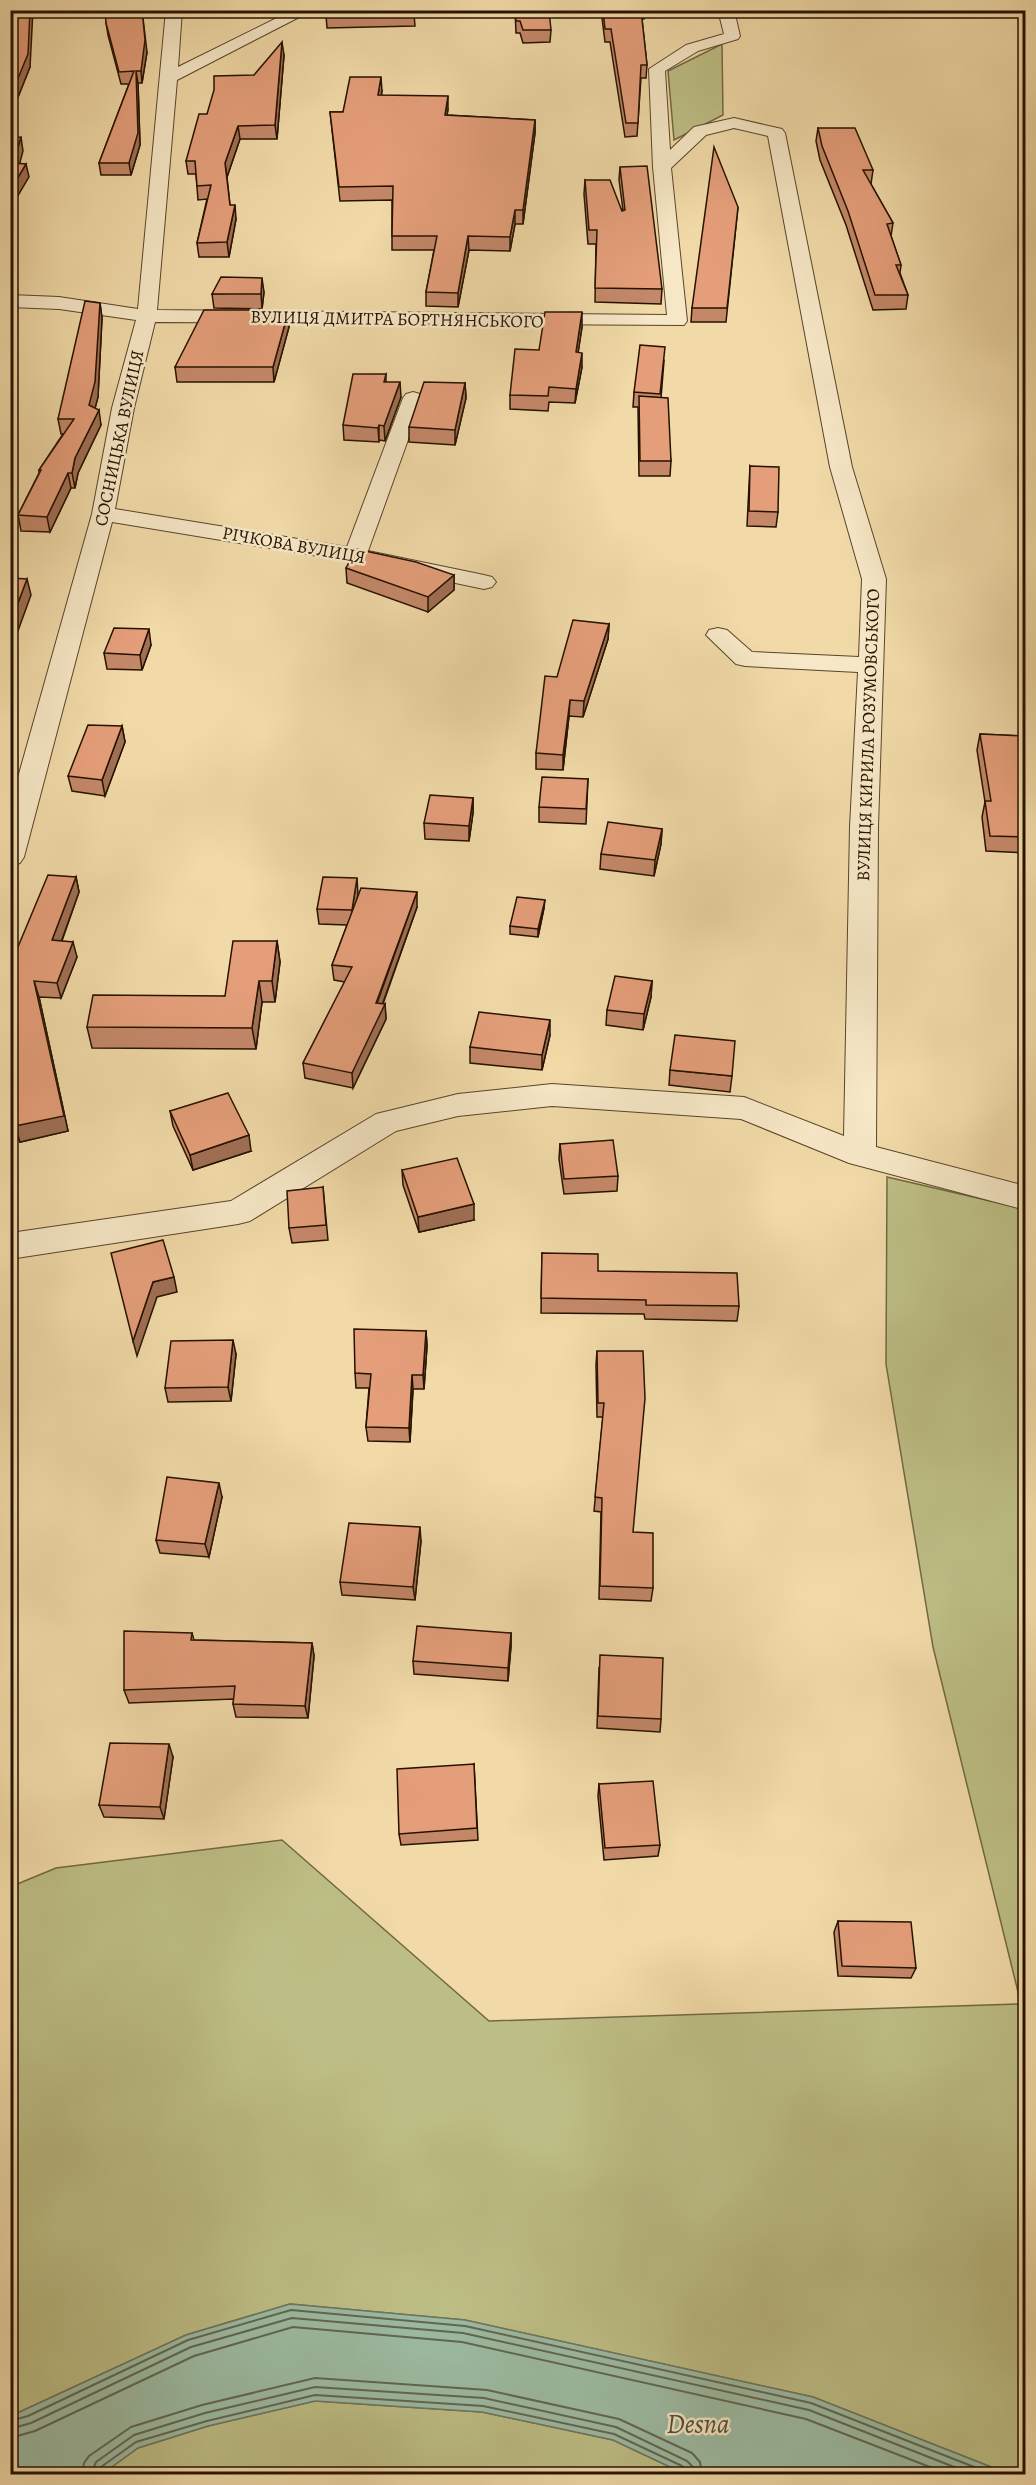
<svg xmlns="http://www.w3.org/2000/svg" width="1036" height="2485" viewBox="0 0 1036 2485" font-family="Alegreya,serif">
<rect width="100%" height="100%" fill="#f1daa8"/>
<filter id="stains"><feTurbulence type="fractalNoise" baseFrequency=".00333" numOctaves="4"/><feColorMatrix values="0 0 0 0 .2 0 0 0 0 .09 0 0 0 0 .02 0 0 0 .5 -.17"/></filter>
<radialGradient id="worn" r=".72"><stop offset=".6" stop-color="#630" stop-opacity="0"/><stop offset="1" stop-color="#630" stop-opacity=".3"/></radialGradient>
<g fill="#bdbe85" stroke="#726842" stroke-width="1.5">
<path d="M722,44L723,115L674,140L668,71Z"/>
<path d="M887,1177L1025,1209V2474H1009L813,2397L465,2320L290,2304L186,2335L11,2416L10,1887L56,1868L282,1840L489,2021L1021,2004L933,1647L886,1364Z"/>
<path d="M315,2401L482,2412L613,2440L685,2474H102L138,2448L208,2426Z"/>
</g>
<path fill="#9cbba3" stroke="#6d7762" stroke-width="1.5" d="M290,2304L465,2320L813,2397L1009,2474H685L613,2440L482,2412L315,2401L208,2426L138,2448L102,2474H11V2416L186,2335Z"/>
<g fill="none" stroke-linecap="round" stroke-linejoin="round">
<g stroke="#616652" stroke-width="2">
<path d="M10,2421L28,2416L188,2340L291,2310L465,2326L811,2403L992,2474"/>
<path d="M10,2429L31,2423L191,2347L292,2318L463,2333L809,2410L972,2474"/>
<path d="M10,2438L35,2431L194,2356L293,2327L462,2342L806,2419L948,2474"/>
<path d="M82,2474L84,2463L89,2456L131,2427L202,2405L315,2378L487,2390L619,2419L692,2453L700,2462L702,2474"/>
<path d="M91,2474L96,2462L134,2435L205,2413L315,2387L484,2398L616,2427L687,2461L692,2466L693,2474"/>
<path d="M99,2474L101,2467L136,2442L207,2421L315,2395L483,2406L614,2434L682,2466L686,2474"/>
</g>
<g stroke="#59442a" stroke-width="2">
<path id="minor" d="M166,10H182L178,67L293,10H313L177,80L157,310L667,315L653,167L649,69L686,45L724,34L718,10H734L740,36L738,39L698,51L665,71L670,150L694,127L734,118L782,129L785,133L852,467L886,579L878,827L876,1147L1026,1186V1210L849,1163L741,1119L552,1106L458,1116L396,1131L250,1221L238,1224L10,1259V1233L231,1201L376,1114L458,1094L552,1084L744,1097L844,1136L850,827L858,672L745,666L736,664L706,635L709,630L718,628L727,630L752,652L859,657L862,579L830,467L768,136L734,128L706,135L671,168L687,321L684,325L155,322L134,408L115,509L347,547L403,398L406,394L413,392L420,394L423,398L368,551L484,575L492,577L496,582L492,587L484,589L355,562L112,522L24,857L20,863L10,866V806L92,514L112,408L136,320L59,309L10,307V295L59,297L138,309Z"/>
</g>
<use href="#minor" fill="#f6e7c6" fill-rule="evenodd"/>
</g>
<g fill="#c48869" stroke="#261200" stroke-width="1.5">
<path d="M10,10L30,67L16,102H10Z"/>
<path d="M515,10L551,30L550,42L523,43L520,33H516Z"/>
<path d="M601,10H645L644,19H642L647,65L646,78H641L637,136L625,137L610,42H605Z"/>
<path d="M414,14L415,26L327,28L326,15Z"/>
<path d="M106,23L147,52L142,83H138L140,145L131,175H101L99,163L129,84H121L108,35Z"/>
<path d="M284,55L277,139H240L227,177L230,205L236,219L229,257H199L197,243L207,199L198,200L196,174H188L186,161L207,114L254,75Z"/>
<path d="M382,91L381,95L448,109L447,115L535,120V133L523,224H515L510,251L469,250L458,307L426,306V292L434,250H392V200L340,201L330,112H343Z"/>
<path d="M818,128L873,170L871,184L893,223L891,236L901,265L900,273L908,295L906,309L873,310L846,225L820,160L816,141Z"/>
<path d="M620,167L662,289L661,304L595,302L596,244H588L584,194L585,180L623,210L619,180Z"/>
<path d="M738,207L726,322H691L692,308Z"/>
<path d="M264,292L262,309L214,308L212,294Z"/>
<path d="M100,303L102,318L98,397L95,408L101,425L78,473L75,488H71L50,532L21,531L18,515L39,473V470L63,434H61L58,419Z"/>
<path d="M288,313L289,327L274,382H177L175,367Z"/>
<path d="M582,327L578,352L582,367L575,403L549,402L548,411L510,409V395L539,350Z"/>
<path d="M664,361L661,398L671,461L670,476H639L638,407H633L634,392Z"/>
<path d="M386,374V382L401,397L385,441L379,440V442L344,440L343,425Z"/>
<path d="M465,383L466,398L455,445L409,442V427Z"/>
<path d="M750,466L778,512L776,527L747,526Z"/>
<path d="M346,568L454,575V590L428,612L347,583Z"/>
<path d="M609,624L608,639L583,717L569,716L563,770L536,769V753L557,677Z"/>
<path d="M151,645L142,670L107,669L104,653Z"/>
<path d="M122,726L125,742L105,796L72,791L68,776Z"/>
<path d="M980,734L1026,736V853L986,851L982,817L985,802L977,750Z"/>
<path d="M588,779L586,824L539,822V807Z"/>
<path d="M473,798V813L469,841L425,839L424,823Z"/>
<path d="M662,829L661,844L654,876L600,869L601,854Z"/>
<path d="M76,877L79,892L62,941L77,957L61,998L39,997L68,1131L20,1142L15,1126L17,1097L10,966Z"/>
<path d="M358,894L357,899L417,907L383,1004H385L386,1019L353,1088L305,1078L303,1063L345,982L334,980L332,965L347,925L319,924L317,909Z"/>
<path d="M544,908L538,937L510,934V926Z"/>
<path d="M277,941L280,962L275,1002H262L256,1049L92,1048L87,1027L225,996Z"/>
<path d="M652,981L651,997L643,1030L606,1025L607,1010Z"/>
<path d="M550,1035L542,1070L470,1063V1047Z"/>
<path d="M670,1070L732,1076L730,1092L669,1085Z"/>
<path d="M170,1111L251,1151L193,1170L173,1126Z"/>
<path d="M560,1144L618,1176L617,1191L564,1194L559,1159Z"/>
<path d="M402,1170L474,1220L419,1232L403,1185Z"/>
<path d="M323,1187L328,1240L292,1243L289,1228Z"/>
<path d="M542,1253L598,1271L739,1306L737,1321L645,1319L644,1314L541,1313Z"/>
<path d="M426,1331L427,1346L424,1389H413L410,1442L368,1441L366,1427L369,1388H356L355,1373Z"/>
<path d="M597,1351L633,1532L653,1588L651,1601L599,1599L601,1512L594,1511L603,1417H597L596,1365Z"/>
<path d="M236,1354L231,1401L168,1402L165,1388Z"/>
<path d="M222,1497L209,1557L160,1553L156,1540Z"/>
<path d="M421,1541L415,1600L342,1595L340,1582Z"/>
<path d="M192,1633L194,1640L312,1643L314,1656L308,1718L236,1717L233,1704L234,1699L129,1703L124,1690Z"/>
<path d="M511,1633V1646L508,1681L414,1674L413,1661Z"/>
<path d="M599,1668L661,1719L660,1732L597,1728Z"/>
<path d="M173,1757L164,1819L104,1817L99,1805Z"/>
<path d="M474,1764L478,1840L401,1845L399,1834Z"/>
<path d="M599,1784L660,1845L658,1856L604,1860L598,1796Z"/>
<path d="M838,1921L916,1968L911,1978L838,1976L834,1932Z"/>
</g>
<g fill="#a06f55" stroke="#261200" stroke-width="1.5">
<path d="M30,10H33L30,67L16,102L14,88Z"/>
<path d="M142,10L147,52L142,83L141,71Z"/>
<path d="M282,42L284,55L277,139L275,125Z"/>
<path d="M136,71L138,83L140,145L131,175L129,163Z"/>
<path d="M381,77L382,91L379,108L378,95Z"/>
<path d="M448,96V109L445,129V115Z"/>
<path d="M535,120V133L523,224V210Z"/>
<path d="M238,126L240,139L227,177L225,163Z"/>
<path d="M21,137L23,151L16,177L13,163Z"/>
<path d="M26,164L29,177L10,209V191Z"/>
<path d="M235,205L236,219L229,257L227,242Z"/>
<path d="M515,210V224L510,251V237Z"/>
<path d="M468,236L469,250L458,307V293Z"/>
<path d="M262,278L264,292L262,309L261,294Z"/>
<path d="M100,303L102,318L98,397L92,420L89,405Z"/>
<path d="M582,312V327L576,367V352Z"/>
<path d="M288,313L289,327L274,382L273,367Z"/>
<path d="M582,353V367L575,403L576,389Z"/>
<path d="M400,382L401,397L385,441L384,426Z"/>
<path d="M465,383L466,398L455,445V430Z"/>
<path d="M99,410L101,425L78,473L75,488L72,473L75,458Z"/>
<path d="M379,425V442L378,428Z"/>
<path d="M68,473L71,488L50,532L47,517Z"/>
<path d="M454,575V590L428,612V597Z"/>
<path d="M27,579L31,595L11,650L10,624Z"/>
<path d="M609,624L608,639L583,717L584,701Z"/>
<path d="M149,629L151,645L142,670L140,655Z"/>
<path d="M570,700L569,716L563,770V755Z"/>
<path d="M122,726L125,742L105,796L102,780Z"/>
<path d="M473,798V813L469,841V826Z"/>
<path d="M662,829L661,844L654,876L655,860Z"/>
<path d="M76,877L79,892L56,956L52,940Z"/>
<path d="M357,878L358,894L353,926L352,910Z"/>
<path d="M417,892V907L377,1019L385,1004L386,1019L353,1088L352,1073Z"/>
<path d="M545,900L544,908L538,937V929Z"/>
<path d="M277,941L280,962L275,1002L272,981Z"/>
<path d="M73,942L77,957L61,998L57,983Z"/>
<path d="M34,981L39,997L68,1131L20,1142L15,1126Z"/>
<path d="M259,981L262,1002L256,1049L252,1028Z"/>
<path d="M652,981L651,997L643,1030L644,1014Z"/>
<path d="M550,1020V1035L542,1070V1055Z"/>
<path d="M249,1135L251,1151L193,1170L190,1155Z"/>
<path d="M474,1204V1220L419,1232L418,1217Z"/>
<path d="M174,1277L177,1292L157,1297L137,1356L133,1341L153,1282Z"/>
<path d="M426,1331L427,1346L424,1389L423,1375Z"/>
<path d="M233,1340L236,1354L231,1401L228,1387Z"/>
<path d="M412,1375L413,1389L410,1442L409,1428Z"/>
<path d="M219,1483L222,1497L209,1557L205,1544Z"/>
<path d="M420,1527L421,1541L415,1600L413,1587Z"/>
<path d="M511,1633V1646L508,1681V1668Z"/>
<path d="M312,1643L314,1656L308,1718L305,1706Z"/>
<path d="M169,1744L173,1757L164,1819L160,1807Z"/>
</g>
<g fill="#e49e7a" stroke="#261200" stroke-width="1.5">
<path d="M10,10H30L28,54L14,88L10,89Z"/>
<path d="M105,10H142L145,40L141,71H136L138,133L129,163H99L134,71L119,72L106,23Z"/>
<path d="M327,10H407L414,14L326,15Z"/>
<path d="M515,10H549L551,30H523L520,21H516Z"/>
<path d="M603,10H641L647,65H641L638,123H626L611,29H605Z"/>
<path d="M282,42L275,125L238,126L225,163L230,205H235L227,242L197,243L211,185L197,186L195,161H186L199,114H207L214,90V76L254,75Z"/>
<path d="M350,77H381L378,95L448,96L445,115L535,120L523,210H515L510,237L468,236L458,293L426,292L437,236H392L393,186L339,187L330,112H343Z"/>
<path d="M818,128H855L873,170H863L893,223L887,224L901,265H896L908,295H875L848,211L822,146Z"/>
<path d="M21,137L13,163L26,164L10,191V138Z"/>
<path d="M714,147L738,207L727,308H692Z"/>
<path d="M647,166L662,289L595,288L597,230H589L585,180H610L622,211L625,210L620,167Z"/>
<path d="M221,277L262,278L261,294H212Z"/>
<path d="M85,301L100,303L95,382L89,405L99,410L75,458L72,473H68L47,517L18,515L41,470H39L74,419H58Z"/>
<path d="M204,310H276L288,313L273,367H175Z"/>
<path d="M545,312H582L576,352L582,353L576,389L549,387L548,396L510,395L515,349L539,350Z"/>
<path d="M640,345L665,347L660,394L634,392Z"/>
<path d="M353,374H386L384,382H400L384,426L379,425L378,428L343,425Z"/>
<path d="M424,382L465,383L455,430L409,427Z"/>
<path d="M639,396L668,398L671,461H640Z"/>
<path d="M750,466L779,467L778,512L749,511Z"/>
<path d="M356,549L416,562L454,575L428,597L346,568Z"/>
<path d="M10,578L27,579L10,624Z"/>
<path d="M573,620L609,624L584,701L570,700L563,755L536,753L545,676L557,677Z"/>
<path d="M114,628L149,629L140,655L104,653Z"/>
<path d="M88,725L122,726L102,780L68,776Z"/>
<path d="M980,734L1026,736V837L990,836L985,801H991Z"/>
<path d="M542,777L588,779L586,809L539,807Z"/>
<path d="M430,795L473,798L469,826L424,823Z"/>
<path d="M608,822L662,829L655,860L601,854Z"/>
<path d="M48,875L76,877L52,940L73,942L57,983L34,981L64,1116L15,1126L10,1103V1099L17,1097L10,1063V966Z"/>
<path d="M323,877L357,878L352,910L317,909Z"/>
<path d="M361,888L417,892L376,1003L385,1004L352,1073L303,1063L352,967L332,965Z"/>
<path d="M517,897L545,900L538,929L510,926Z"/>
<path d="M233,941H277L272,981H259L252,1028L87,1027L93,995L225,996Z"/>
<path d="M615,976L652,981L644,1014L607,1010Z"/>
<path d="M479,1012L550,1020L542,1055L470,1047Z"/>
<path d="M675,1035L735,1041L732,1076L670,1070Z"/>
<path d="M228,1093L249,1135L190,1155L170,1111Z"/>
<path d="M613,1140L618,1176L564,1179L560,1144Z"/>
<path d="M457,1158L474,1204L418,1217L402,1170Z"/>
<path d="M323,1187L326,1225L289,1228L287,1191Z"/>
<path d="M163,1240L174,1277L153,1282L133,1341L111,1253Z"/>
<path d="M542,1253L598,1254V1271L737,1273L739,1306L646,1305V1300L541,1298Z"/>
<path d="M354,1329L426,1331L423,1375H412L409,1428L366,1427L371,1374L355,1373Z"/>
<path d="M233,1340L228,1387L165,1388L171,1341Z"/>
<path d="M597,1351H643L645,1398L633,1532L653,1533V1588L600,1586L602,1498L595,1497L604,1403H598Z"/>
<path d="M167,1477L219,1483L205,1544L156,1540Z"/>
<path d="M349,1523L420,1527L413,1587L340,1582Z"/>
<path d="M417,1626L511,1633L508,1668L413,1661Z"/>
<path d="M124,1631L192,1633L191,1640L312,1643L305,1706L233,1704L235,1686L124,1690Z"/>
<path d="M600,1655L663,1658L661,1719L598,1716Z"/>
<path d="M110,1743L169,1744L160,1807L99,1805Z"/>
<path d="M474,1764L477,1828L399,1834L397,1769Z"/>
<path d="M653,1781L660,1845L605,1848L599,1784Z"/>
<path d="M838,1921L911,1922L916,1968L842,1966Z"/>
</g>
<g text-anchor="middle" stroke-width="5" stroke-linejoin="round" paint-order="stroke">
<g font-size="18" fill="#261200" stroke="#f6e7c6">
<text transform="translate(397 319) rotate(1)" y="6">ВУЛИЦЯ ДМИТРА БОРТНЯНСЬКОГО</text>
<text transform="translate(119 438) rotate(-78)" y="6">СОСНИЦЬКА ВУЛИЦЯ</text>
<text transform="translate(294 545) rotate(10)" y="6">РІЧКОВА ВУЛИЦЯ</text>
<text transform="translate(868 735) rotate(-88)" y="6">ВУЛИЦЯ КИРИЛА РОЗУМОВСЬКОГО</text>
</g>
<g font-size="27" font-style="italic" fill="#4f4d39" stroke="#f6e7c6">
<text x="698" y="2433">Desna</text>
</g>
</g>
<rect width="1036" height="2485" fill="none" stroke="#f1daa8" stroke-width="36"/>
<rect x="12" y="12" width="1012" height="2461" fill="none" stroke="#261200" stroke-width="3"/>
<rect x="18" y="18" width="1000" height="2449" fill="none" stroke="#261200" stroke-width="1.5"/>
<rect width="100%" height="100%" filter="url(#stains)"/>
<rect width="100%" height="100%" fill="url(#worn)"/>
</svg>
